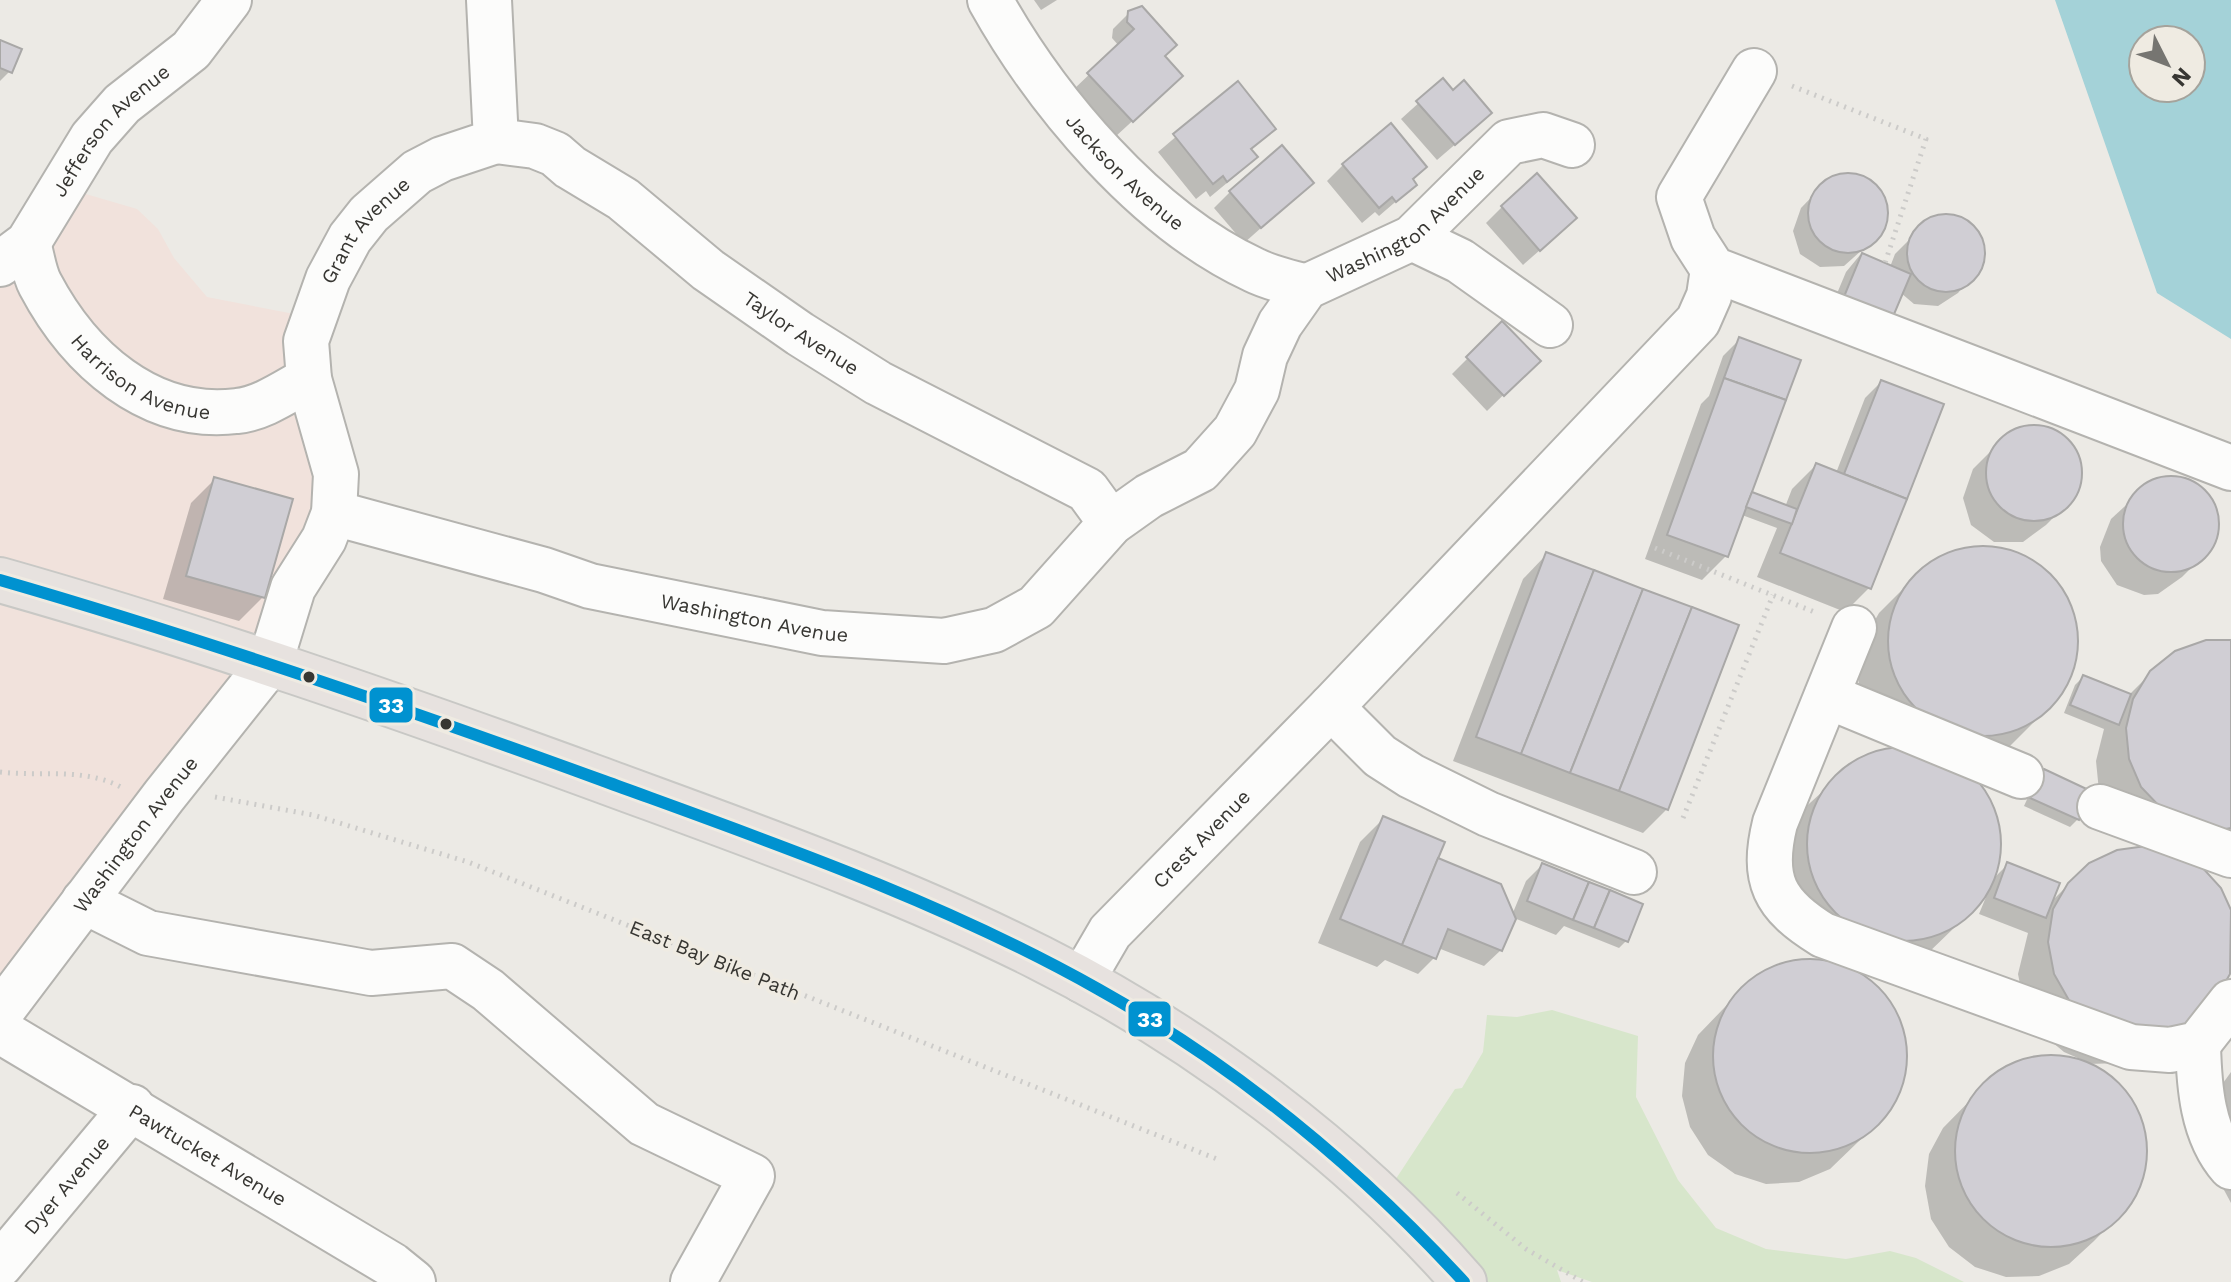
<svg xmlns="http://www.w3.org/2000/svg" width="2231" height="1282" viewBox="0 0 2231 1282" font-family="'Work Sans',sans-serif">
<rect width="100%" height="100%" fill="#eceae5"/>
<path fill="#f1e2dc" d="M62,187L137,209L158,229L174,258L207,297L315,318L330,539L0,1021V252Z"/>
<path fill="#d7e6cb" d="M1552,1010L1638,1036L1636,1097L1678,1180L1716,1228L1766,1249L1846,1259L1890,1251L1916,1258L1964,1282H1592L1557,1270L1561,1282H1465L1382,1200L1455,1089L1462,1088L1483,1052L1487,1015L1517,1017Z"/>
<path fill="#a4d2d8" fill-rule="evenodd" d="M2055,0H2231V339L2157,293ZM2143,40H2191V88H2143Z"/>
<g fill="#0003">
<path d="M1034,0H1057L1041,10Z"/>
<path d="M1129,13L1163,57L1164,92L1115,137L1073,90L1119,46L1112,38L1113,29Z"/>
<path d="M0,42L10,71L0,81Z"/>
<path d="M1443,81L1473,129L1437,160L1401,119Z"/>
<path d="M1238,84L1273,129L1250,151L1255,157L1239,173L1210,197L1206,191L1196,199L1158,152Z"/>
<path d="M1343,165L1411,181L1415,185L1379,216L1375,212L1362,223L1327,181Z"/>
<path d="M1853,175L1876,186L1886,210L1880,234L1844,266L1820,267L1800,254L1793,231L1801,208L1827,181Z"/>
<path d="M1312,183L1244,243L1214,208L1230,192Z"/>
<path d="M1502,207L1558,234L1523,265L1486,223Z"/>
<path d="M1954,216L1965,221L1981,241V265L1958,293L1938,306L1914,304L1901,293L1828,315L1846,272L1860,255L1890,267L1895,254L1930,219Z"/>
<path d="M1502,324L1538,361L1487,411L1452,374Z"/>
<path d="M1739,340L1747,500L1785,507L1792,489L1816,465L1836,473L1865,398L1881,382L1941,406L1869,588L1845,612L1757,577L1777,528L1742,515L1726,556L1702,580L1645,559L1701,404L1709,396L1723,356Z"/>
<path d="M2025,428H2040L2068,443L2080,471L2071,500L2046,525L2023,542H1994L1971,525L1963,498L1973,469L1998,444Z"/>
<path d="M2164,478L2194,484L2207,495L2217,524L2207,552L2182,577L2158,594L2144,595L2117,585L2101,561L2100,547L2111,519L2149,484Z"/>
<path d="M215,479L263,597L239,621L163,599L191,503Z"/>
<path d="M1967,549H2000L2030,559L2055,580L2072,608L2077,639L2072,672L2058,698L2005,751L1959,766L1978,782L1994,811L2000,844L1994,878L2008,864L2049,904L2069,884L2147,848L2131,840L2099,791L2096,761L2104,729L2064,713L2075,685L2083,677L2129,695L2151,673L2231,642V849L2186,860L2219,889L2231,914L2229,974L2180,1033L2125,1063L2087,1064L2108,1075L2128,1095L2142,1122L2146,1151L2141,1180L2125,1209L2094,1241L2069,1264L2039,1276L2006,1277L1975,1267L1949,1247L1931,1219L1925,1186L1929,1154L1943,1128L1996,1074L2022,1061L2052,1056L2080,1059L2064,1052L2040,1032L2024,1005L2018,974L2028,933L1979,914L1986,897L1925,956L1853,969L1887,998L1901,1025L1906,1055L1901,1086L1886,1115L1830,1169L1799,1182L1766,1184L1735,1174L1708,1155L1690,1127L1682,1096L1685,1063L1698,1035L1751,980L1777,965L1807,960L1832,963L1812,951L1779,901L1799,813L1857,760L1895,749L1873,726L1861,699L1857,670L1863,641L1879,613L1911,581L1937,560Z"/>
<path d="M1546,555L1667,809L1643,833L1453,761L1523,579Z"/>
<path d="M2036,780L2078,819L2070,827L2024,806Z"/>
<path d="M1384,818L1512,915L1526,881L1542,865L1626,941L1619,948L1564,926L1556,935L1514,918L1501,950L1484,966L1438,948L1434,958L1418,974L1385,960L1377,967L1318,943L1360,842Z"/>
<path d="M2231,1072V1203L2209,1162L2218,1090Z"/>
</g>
<g fill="#d0ced4" stroke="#a9a8a7" stroke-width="2">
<path d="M1142,6L1177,45L1165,56L1183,76L1133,122L1087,73L1134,29L1127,22L1128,11Z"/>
<path d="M0,40L22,49L12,73L0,68Z"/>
<path d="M1443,78L1453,90L1464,80L1492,113L1455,145L1416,101Z"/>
<path d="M1238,81L1276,129L1251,149L1258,157L1227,182L1223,176L1213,184L1173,134Z"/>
<path d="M1391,123L1427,167L1413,179L1417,185L1396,202L1392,197L1379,208L1342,164Z"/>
<path d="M1282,145L1314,183L1261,228L1229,191Z"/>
<path d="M1537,173L1577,218L1540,251L1501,206Z"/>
<circle cx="1848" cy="213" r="40"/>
<circle cx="1946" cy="253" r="39"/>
<path d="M1862,253L1911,274L1892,319L1843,299Z"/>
<path d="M1502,321L1541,361L1504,396L1466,357Z"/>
<path d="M1739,337L1801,360L1786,400L1724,378Z"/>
<path d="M1724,378L1786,400L1728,557L1667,535Z"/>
<path d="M1881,380L1944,404L1907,499L1844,474Z"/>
<circle cx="2034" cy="473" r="48"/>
<path d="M1816,463L1907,499L1871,589L1780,553Z"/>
<circle cx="2171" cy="524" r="48"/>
<path d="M214,477L293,499L265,598L186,576Z"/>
<path d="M1752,492L1797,509L1792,524L1746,507Z"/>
<circle cx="1983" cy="641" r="95"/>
<path d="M1546,552L1594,570L1521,754L1476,737Z"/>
<path d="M1594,570L1643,589L1570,773L1521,754Z"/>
<path d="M1643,589L1692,607L1619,791L1570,773Z"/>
<path d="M1692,607L1739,625L1668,810L1619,791Z"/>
<path d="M2206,640H2231V828L2220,830L2162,809L2141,787L2129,759L2126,728L2133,699L2150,671L2175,651Z"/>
<path d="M2083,675L2131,694L2119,725L2070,705Z"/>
<circle cx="1904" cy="844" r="97"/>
<path d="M2044,769L2093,792L2079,820L2030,798Z"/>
<path d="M1383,816L1445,842L1402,945L1340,919Z"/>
<path d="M2146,846L2201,866L2221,888L2231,910L2230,974L2214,1002L2189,1023L2158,1033L2070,1002L2054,974L2048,942L2053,909L2068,883L2089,863L2117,850Z"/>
<path d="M1438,858L1501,884L1516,919L1502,951L1448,929L1436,959L1402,945Z"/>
<path d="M2007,862L2060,883L2046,918L1994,898Z"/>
<path d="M1542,863L1589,882L1573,920L1527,901Z"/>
<path d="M1589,882L1610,890L1594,928L1573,920Z"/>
<path d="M1610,890L1643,904L1628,942L1594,928Z"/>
<circle cx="1810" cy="1056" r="97"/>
<circle cx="2051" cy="1151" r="96"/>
</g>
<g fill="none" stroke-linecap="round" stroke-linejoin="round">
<g stroke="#b4b3af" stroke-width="48">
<g id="minor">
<path id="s1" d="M990,0C1047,102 1146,220 1254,270C1270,278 1289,282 1306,287"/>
<path d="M1754,71L1679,197L1693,238L1713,269L2231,468"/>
<path id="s2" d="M496,141L535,146L555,154L570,167L623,199L708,270L800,334L878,383L1087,490L1111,523"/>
<path d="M1412,238L1460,261L1550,325"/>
<path id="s3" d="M28,243C32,256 34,273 40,284C79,358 149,422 237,411C262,409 288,390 309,379"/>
<path id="s4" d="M0,264L28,243L92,138L122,104L191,50L229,0"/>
<path id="s5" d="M334,513L544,570L590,586L822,633L944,641L994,630L1036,607L1111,523L1149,496L1200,470L1235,431L1257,390L1265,356L1280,324L1306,287L1412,238L1509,142L1543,135L1572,145"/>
<path d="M1854,628L1775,823C1761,880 1774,905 1823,935L2131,1047L2170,1050L2198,1044L2231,1002"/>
<path d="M1827,696L2021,776"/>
<path d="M1331,707L1380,756L1411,776L1488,814L1634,872"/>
<path d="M2100,807L2231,855"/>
<path d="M84,901L148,933L371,973L452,966L488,990L644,1124L752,1176L693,1282"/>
<path id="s6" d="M1082,980L1110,932L1331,707L1698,321L1709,296L1713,269"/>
<path id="s7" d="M0,1013L164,796L270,663L293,588L324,539L334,513L336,474L309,379L306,341L328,279L350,238L369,214L417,172L442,159L496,141L489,0"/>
<path id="s8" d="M0,1031L392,1265L413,1282"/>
<path d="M2198,1044C2199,1085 2202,1134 2231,1167"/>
<path id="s9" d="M0,1265L132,1107"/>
</g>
</g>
<g stroke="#c8c8c5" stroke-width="48">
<path id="major" d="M0,580C201,637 399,706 596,778C745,833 897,886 1040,958C1194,1035 1351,1152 1464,1282"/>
</g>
<g stroke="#cccbc9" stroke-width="5" stroke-dasharray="2 6" stroke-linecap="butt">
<path d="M1792,86L1926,139L1885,263"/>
<path d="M1655,548L1817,613"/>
<path d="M0,772C41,777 82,767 121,787"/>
<path d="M215,797L313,815L468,862L1217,1159"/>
<path d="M1683,818L1773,595"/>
<path d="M1457,1193L1526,1249L1583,1282"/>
</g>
<use href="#minor" stroke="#fcfcfb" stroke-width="44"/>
<use href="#major" stroke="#e7e2df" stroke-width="44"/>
<g stroke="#efebe2" stroke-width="18">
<path id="bus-1" d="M0,580C204,639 404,708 604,781C771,842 942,901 1098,989C1236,1066 1357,1166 1464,1282"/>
</g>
<use href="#bus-1" stroke="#0092d0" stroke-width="12"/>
</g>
<g fill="#373632" stroke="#efebe2" stroke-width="3">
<circle cx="309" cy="677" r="7"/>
<circle cx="446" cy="724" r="7"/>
</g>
<g text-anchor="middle" stroke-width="7" stroke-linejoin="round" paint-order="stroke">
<g font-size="20" fill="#373632" stroke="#efebe2">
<text dy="7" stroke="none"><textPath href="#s4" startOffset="176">Jefferson Avenue</textPath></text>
<text dy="7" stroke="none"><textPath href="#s1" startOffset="220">Jackson Avenue</textPath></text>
<text dy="7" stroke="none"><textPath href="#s5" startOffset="1274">Washington Avenue</textPath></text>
<text dy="7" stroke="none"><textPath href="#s7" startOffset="910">Grant Avenue</textPath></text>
<text dy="7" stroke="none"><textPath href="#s2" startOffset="366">Taylor Avenue</textPath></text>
<text dy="7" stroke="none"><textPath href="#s3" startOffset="186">Harrison Avenue</textPath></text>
<text dy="7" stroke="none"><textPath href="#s5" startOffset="434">Washington Avenue</textPath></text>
<text dy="7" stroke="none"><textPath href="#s7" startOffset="224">Washington Avenue</textPath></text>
<text dy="7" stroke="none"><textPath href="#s6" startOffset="186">Crest Avenue</textPath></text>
<text transform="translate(715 960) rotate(22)" y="7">East Bay Bike Path</text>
<text dy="7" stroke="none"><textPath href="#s8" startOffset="242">Pawtucket Avenue</textPath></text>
<text dy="7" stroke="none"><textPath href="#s9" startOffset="104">Dyer Avenue</textPath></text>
</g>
</g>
<g stroke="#efebe2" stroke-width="3">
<rect x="368" y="686" width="46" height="38" rx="8" fill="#0092d0"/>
<rect x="1127" y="1000" width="45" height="38" rx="8" fill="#0092d0"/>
</g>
<g font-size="22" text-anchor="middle" font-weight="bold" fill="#fff">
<text x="391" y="713">33</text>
<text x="1150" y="1027">33</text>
</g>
<g transform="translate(2167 64) rotate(132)"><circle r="38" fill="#efebe2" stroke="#a5a39c" stroke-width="2"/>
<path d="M0-6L14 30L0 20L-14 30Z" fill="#767571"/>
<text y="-12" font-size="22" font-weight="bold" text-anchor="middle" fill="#373632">N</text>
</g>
</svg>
